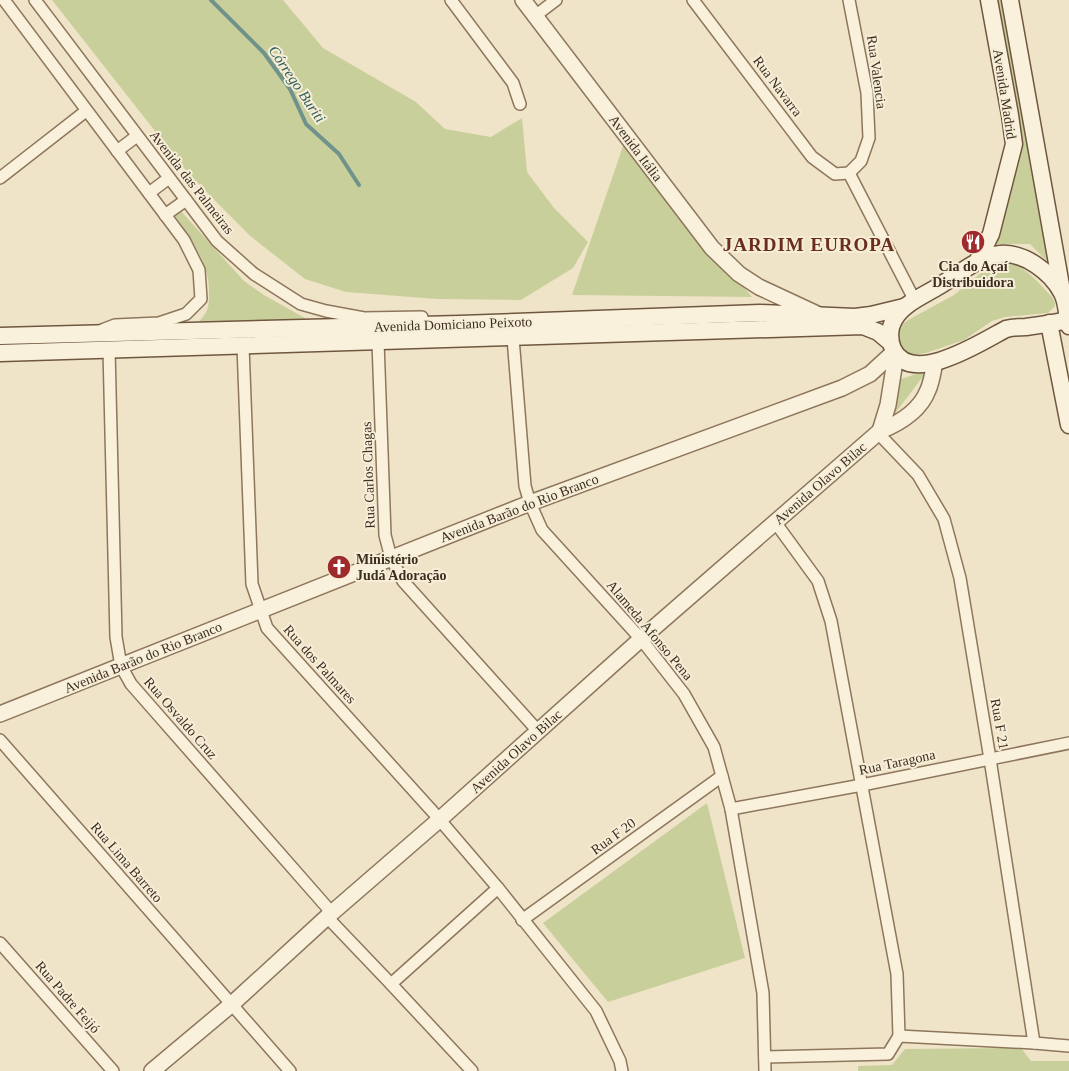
<svg xmlns="http://www.w3.org/2000/svg" width="1069" height="1071" viewBox="0 0 1069 1071" font-family="Georgia,serif">
<rect width="100%" height="100%" fill="#f0e4c8"/>
<g fill="#c9cf9b">
<path d="M52,0H283L323,48L416,102L445,129L491,137L522,118L527,172L554,208L588,242L573,268L521,300L437,299L346,292L305,279L249,235L188,173Z"/>
<path d="M993,0H1005L1054,268L1030,244H994L1017,162Z"/>
<path d="M624,143L752,297L572,295Z"/>
<path d="M179,209L244,281L264,295L312,322L193,328C198,322 204,317 207,310C209,305 209,299 209,294C210,263 191,240 174,214Z"/>
<path d="M1007,263C1027,266 1039,284 1053,298L1055,303V306L1048,313L1005,317L992,321L964,340L926,353L914,355L905,352L897,342L899,327L908,320L954,295L987,268L996,264Z"/>
<path d="M928,370L893,416L901,379Z"/>
<path d="M707,803L745,958L608,1002L543,923Z"/>
<path d="M1021,1048L1031,1061H1069V1071H858V1066L892,1065L905,1049Z"/>
</g>
<g fill="none" stroke-linecap="round" stroke-linejoin="round">
<path stroke="#6f938a" stroke-width="4" d="M211,0L264,53L290,89L306,124L339,154L359,185"/>
<g stroke="#8d765c" stroke-width="14">
<g id="minor">
<path d="M4,0L184,240L199,270L201,299L186,314L159,323L115,325L102,330"/>
<path d="M35,0L217,241L254,274L301,304L326,311L364,318L422,317"/>
<path d="M451,0L513,83L520,104"/>
<path d="M693,0L812,157L835,174L849,173"/>
<path d="M535,16L556,0"/>
<path d="M117,151L137,136"/>
<path d="M849,173L861,161L869,138L867,93L849,0"/>
<path d="M849,173L915,301"/>
<path d="M0,178L86,111"/>
<path d="M149,193L169,178"/>
<path d="M165,215L186,200"/>
<path d="M513,338L525,486L530,503L542,530L641,639L684,694L714,747L731,809L763,993L765,1071"/>
<path d="M378,342L385,535L391,558L403,581L538,731"/>
<path d="M243,346L252,584L267,628L433,812L498,888"/>
<path d="M109,350L116,637L121,666L131,684L332,913"/>
<path d="M878,433L918,475L944,519L960,578L990,759L1034,1043L899,1036"/>
<path d="M0,740L290,1071"/>
<path d="M731,809L862,785L1069,743"/>
<path d="M327,917L391,984"/>
<path d="M522,920L722,776"/>
<path d="M0,943L113,1071"/>
<path d="M1034,1043L1069,1046"/>
<path d="M765,1057L888,1054L899,1036L897,974L831,621L818,581L775,522"/>
<path d="M472,1071L391,984L498,888L596,1011L620,1061L622,1071"/>
</g>
</g>
<g stroke="#8d765c" stroke-width="18">
<g id="tertiary">
<path d="M523,0L712,248L739,274L759,287L817,314"/>
<path d="M880,431L888,405L896,355"/>
<path d="M0,714L530,503L842,388L870,374L894,352"/>
<path d="M152,1071L232,1004L327,917L439,820L641,639L880,431C900,423 920,411 928,390C932,381 933,371 935,362"/>
</g>
</g>
<g stroke="#6f573f" stroke-width="19">
<g id="secondary">
<path d="M1010,0L1062,291"/>
<path d="M977,262L991,234L1014,144L1010,115L989,0"/>
<path d="M1069,320H1068C1054,323 1040,325 1026,327C1019,327 1013,327 1006,329C983,341 911,388 893,349C889,340 889,328 894,320C902,304 925,295 939,286C956,276 980,256 1000,254C1024,252 1051,272 1062,293C1067,302 1067,316 1069,326"/>
<path d="M1049,323L1069,425"/>
<path d="M0,336L460,324L760,313L855,317L871,315L904,307"/>
<path d="M0,353L863,326L878,332L890,342"/>
</g>
</g>
<use href="#minor" stroke="#faf1dc" stroke-width="11"/>
<use href="#tertiary" stroke="#faf1dc" stroke-width="15"/>
<use href="#secondary" stroke="#faf1dc" stroke-width="16"/>
</g>
<defs>
<g id="restaurant-disc" transform="scale(1.25)"><circle r="9.5" fill="#9e2a2b" stroke="#f7eed8"/><path d="M-5-6h1v4h1v-4h1v4h1v-4h1v5L-1.5 .5V6h-2V.5L-5-1ZM5-6V6H3V1.5H1.5Q1.5-4 5-6Z" fill="#fff"/></g>
<g id="church-disc" transform="scale(1.25)"><circle r="9.5" fill="#9e2a2b" stroke="#f7eed8"/><path d="M-1.2-6h2.4v3.5h3.3v2.4h-3.3V6h-2.4V-.1h-3.3v-2.4h3.3Z" fill="#fff"/></g>
</defs>
<g fill-rule="evenodd">
<use href="#restaurant-disc" x="973" y="242"/>
<use href="#church-disc" x="339" y="567"/>
</g>
<g text-anchor="middle" stroke-width="4" stroke-linejoin="round" paint-order="stroke">
<g font-size="14" fill="#3d2e20" stroke="#f7eed8">
<text transform="translate(877 72) rotate(82)" y="5">Rua Valencia</text>
<text transform="translate(778 86) rotate(53)" y="5">Rua Navarra</text>
<text transform="translate(1005 94) rotate(81)" y="5">Avenida Madrid</text>
<text transform="translate(636 148) rotate(53)" y="5">Avenida Itália</text>
<text transform="translate(192 182) rotate(52)" y="5">Avenida das Palmeiras</text>
<text transform="translate(453 324) rotate(-2)" y="5">Avenida Domiciano Peixoto</text>
<text transform="translate(368 475) rotate(-92)" y="5">Rua Carlos Chagas</text>
<text transform="translate(820 483) rotate(-41)" y="5">Avenida Olavo Bilac</text>
<text transform="translate(519 508) rotate(-21)" y="5">Avenida Barão do Rio Branco</text>
<text transform="translate(650 630) rotate(50)" y="5">Alameda Afonso Pena</text>
<text transform="translate(143 657) rotate(-22)" y="5">Avenida Barão do Rio Branco</text>
<text transform="translate(320 664) rotate(48)" y="5">Rua dos Palmares</text>
<text transform="translate(181 718) rotate(49)" y="5">Rua Osvaldo Cruz</text>
<text transform="translate(1000 724) rotate(80)" y="5">Rua F 21</text>
<text transform="translate(516 751) rotate(-42)" y="5">Avenida Olavo Bilac</text>
<text transform="translate(897 762) rotate(-12)" y="5">Rua Taragona</text>
<text transform="translate(613 836) rotate(-36)" y="5">Rua F 20</text>
<text transform="translate(127 862) rotate(49)" y="5">Rua Lima Barreto</text>
<text transform="translate(68 997) rotate(49)" y="5">Rua Padre Feijó</text>
</g>
<g font-size="14" font-weight="bold" fill="#3d2e20" stroke="#f7eed8">
<text x="973" y="271">Cia do Açaí<tspan x="973" dy="16">Distribuidora</tspan></text>
<text x="356" y="564" text-anchor="start">Ministério<tspan x="356" dy="16">Judá Adoração</tspan></text>
</g>
<g font-size="15" font-style="italic" fill="#2f5d5a" stroke="#f7eed8">
<text transform="translate(297 84) rotate(56)" y="5">Córrego Buriti</text>
</g>
<g font-size="19" font-weight="bold" letter-spacing="1" fill="#6b2e1e" stroke="#f7eed8">
<text x="809" y="251">JARDIM EUROPA</text>
</g>
</g>
</svg>
